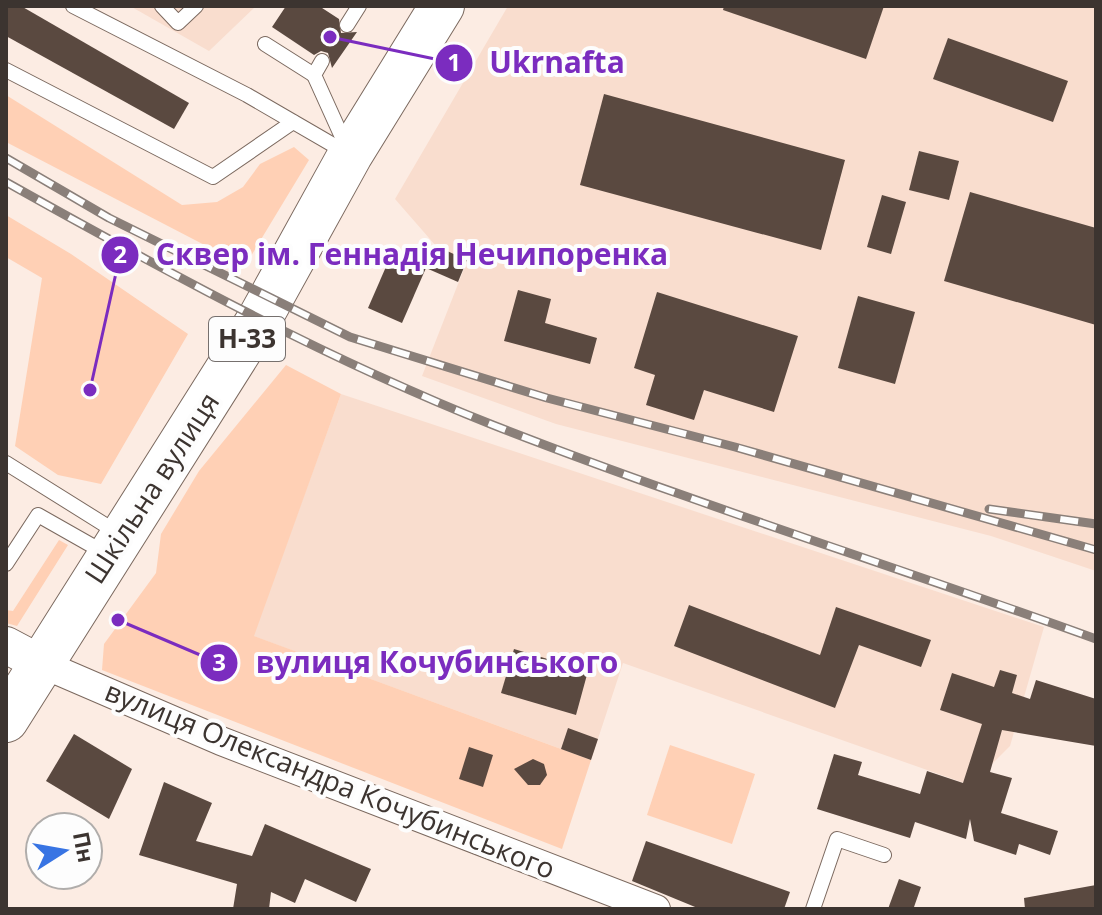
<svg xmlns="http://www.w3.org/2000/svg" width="1102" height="915" viewBox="0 0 1102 915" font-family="'Open Sans',sans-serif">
<rect width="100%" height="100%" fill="#fcece3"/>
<g fill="#f9ddce">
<path d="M130,6H256L209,51Z"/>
<path d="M508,6H1096V571L991,536L556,424L422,376L467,261L436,246L395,199Z"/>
<path d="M341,394L1044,627L1010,746L992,764L984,790L623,663L591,760L253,636Z"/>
</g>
<g fill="#ffd0b5">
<path d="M6,95L182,205L217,202L243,187L260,164L294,147L309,160L245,266L6,142Z"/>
<path d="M6,215L71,254L188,334L101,484L58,475L15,446L42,278L6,257Z"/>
<path d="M286,365L341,394L254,636L591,760L562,849L102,670L104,644L156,573L161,534L199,471Z"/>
<path d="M59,540L68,545L17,626L6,623V610L13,611Z"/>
<path d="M670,745L755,774L732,844L647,815Z"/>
</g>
<g fill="#5a4940">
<path d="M6,6H21L189,103L174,129L6,36Z"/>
<path d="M286,6H319L339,19L341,33L357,32L332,68L328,53L321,51L314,55L272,27Z"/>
<path d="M724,6H884L866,59L723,10Z"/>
<path d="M948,38L1068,81L1053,122L933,79Z"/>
<path d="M604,94L845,160L821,250L580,185Z"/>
<path d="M919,151L959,161L949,200L909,190Z"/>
<path d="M970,192L1096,228V325L944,281Z"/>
<path d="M882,195L906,202L891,254L867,247Z"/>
<path d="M436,246L467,260L458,282L426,268Z"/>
<path d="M392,253L426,268L402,323L368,308Z"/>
<path d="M518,290L551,299L545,323L597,338L590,364L504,341Z"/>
<path d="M657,292L798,336L774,412L704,390L694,420L646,405L655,375L634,368Z"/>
<path d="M858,296L915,312L895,384L838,368Z"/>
<path d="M689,605L820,655L836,607L931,640L921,667L859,645L835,708L674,646Z"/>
<path d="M514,649L588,671L576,715L501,693Z"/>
<path d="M1000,670L1017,675L1012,693L1030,699L1036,680L1096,699V746L1002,730L990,772L1012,778L1001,813L1058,831L1050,855L1019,844L1016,855L974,841L970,819L966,839L915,822L910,838L817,809L834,754L862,762L858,775L920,794L927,771L963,783L982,724L940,710L952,673L994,687Z"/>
<path d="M568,728L598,739L591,760L561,749Z"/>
<path d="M74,734L132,769L109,819L46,781Z"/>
<path d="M469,747L493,755L483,787L459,779Z"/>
<path d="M533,759L544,764L547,775L540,785H528L514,769Z"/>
<path d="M164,782L212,803L196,841L252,856L265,824L371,869L356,902L305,879L295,903L271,892L269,909H233L237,884L139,855Z"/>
<path d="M646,841L790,892L784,909H700L632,881Z"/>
<path d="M899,879L921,887L914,907L888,909Z"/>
<path d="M1096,885V909H1025L1024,898Z"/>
</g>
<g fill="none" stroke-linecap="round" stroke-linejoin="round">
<g stroke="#7b695f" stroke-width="16">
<g id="service">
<path d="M73,6L247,95L347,153"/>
<path d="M162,6L178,23L196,6"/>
<path d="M347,25L359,6"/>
<path d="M265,44L314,75"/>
<path d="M322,61L314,75L347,148"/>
<path d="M6,70L213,177L293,122"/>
<path d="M6,463L118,533"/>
<path d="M6,564L38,515L105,553"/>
<path d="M813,909L837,839L884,855"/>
</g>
</g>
<g stroke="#7b695f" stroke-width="30">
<path id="minor" d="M40,663L221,741L656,909"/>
</g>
<g stroke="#7b695f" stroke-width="38">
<path id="tertiary" d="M6,645L40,663"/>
</g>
<g stroke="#7b695f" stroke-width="46">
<path id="primary" d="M6,720L260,318L350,155L442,6"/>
</g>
<use href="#service" stroke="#fff" stroke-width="14"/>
<use href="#minor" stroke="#fff" stroke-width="28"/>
<use href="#tertiary" stroke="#fff" stroke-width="36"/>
<use href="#primary" stroke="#fff" stroke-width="44"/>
<g stroke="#8a7f79" stroke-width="9">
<g id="rail">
<path d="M6,158L109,218L350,337L547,398L735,447L1096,550"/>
<path d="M6,182C163,270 324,358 493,425C692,503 895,566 1096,639"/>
<path d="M989,509L1096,524"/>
</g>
</g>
<use href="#rail" stroke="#fdfdfd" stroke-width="6" stroke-dasharray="18" stroke-linecap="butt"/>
</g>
<g text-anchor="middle" stroke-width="8" stroke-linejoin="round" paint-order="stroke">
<rect fill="#fdfdfd" stroke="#76706e" stroke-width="2" x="209" y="317" width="76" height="44" rx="6"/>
<g font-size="26" font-weight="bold" fill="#3c3430">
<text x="247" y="348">Н-33</text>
</g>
<g font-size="28" fill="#3c3430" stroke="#fdfdfd">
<text transform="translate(152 488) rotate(-57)" y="10">Шкільна вулиця</text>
<text transform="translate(330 780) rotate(22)" y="10">вулиця Олександра Кочубинського</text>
</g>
</g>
<path fill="none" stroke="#7b2cbf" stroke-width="3" d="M330 37L454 63M90 390L120 255M118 620L219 663"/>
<g fill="#7b2cbf" stroke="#fdfdfd" stroke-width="3">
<circle cx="330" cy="37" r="8"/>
<circle cx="90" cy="390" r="8"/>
<circle cx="118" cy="620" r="8"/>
<circle cx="454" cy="63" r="20"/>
<circle cx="120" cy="255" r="20"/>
<circle cx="219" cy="663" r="20"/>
</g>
<g font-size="24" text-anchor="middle" font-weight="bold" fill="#fff">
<text x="454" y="71">1</text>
<text x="120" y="263">2</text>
<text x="219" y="671">3</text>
</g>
<g font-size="30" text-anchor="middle" font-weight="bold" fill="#7b2cbf" stroke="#fdfdfd" stroke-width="8" stroke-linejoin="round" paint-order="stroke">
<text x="557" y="73">Ukrnafta</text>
<text x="412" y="265">Сквер ім. Геннадія Нечипоренка</text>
<text x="437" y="673">вулиця Кочубинського</text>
</g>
<rect width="1102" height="915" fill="none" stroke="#3c3430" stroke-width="16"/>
<g transform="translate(64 851) rotate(79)"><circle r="38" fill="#fdfdfd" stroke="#b0adab" stroke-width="2"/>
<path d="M0-6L14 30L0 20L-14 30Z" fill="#3874e3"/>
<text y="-12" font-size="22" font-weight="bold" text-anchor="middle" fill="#3c3430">Пн</text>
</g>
</svg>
